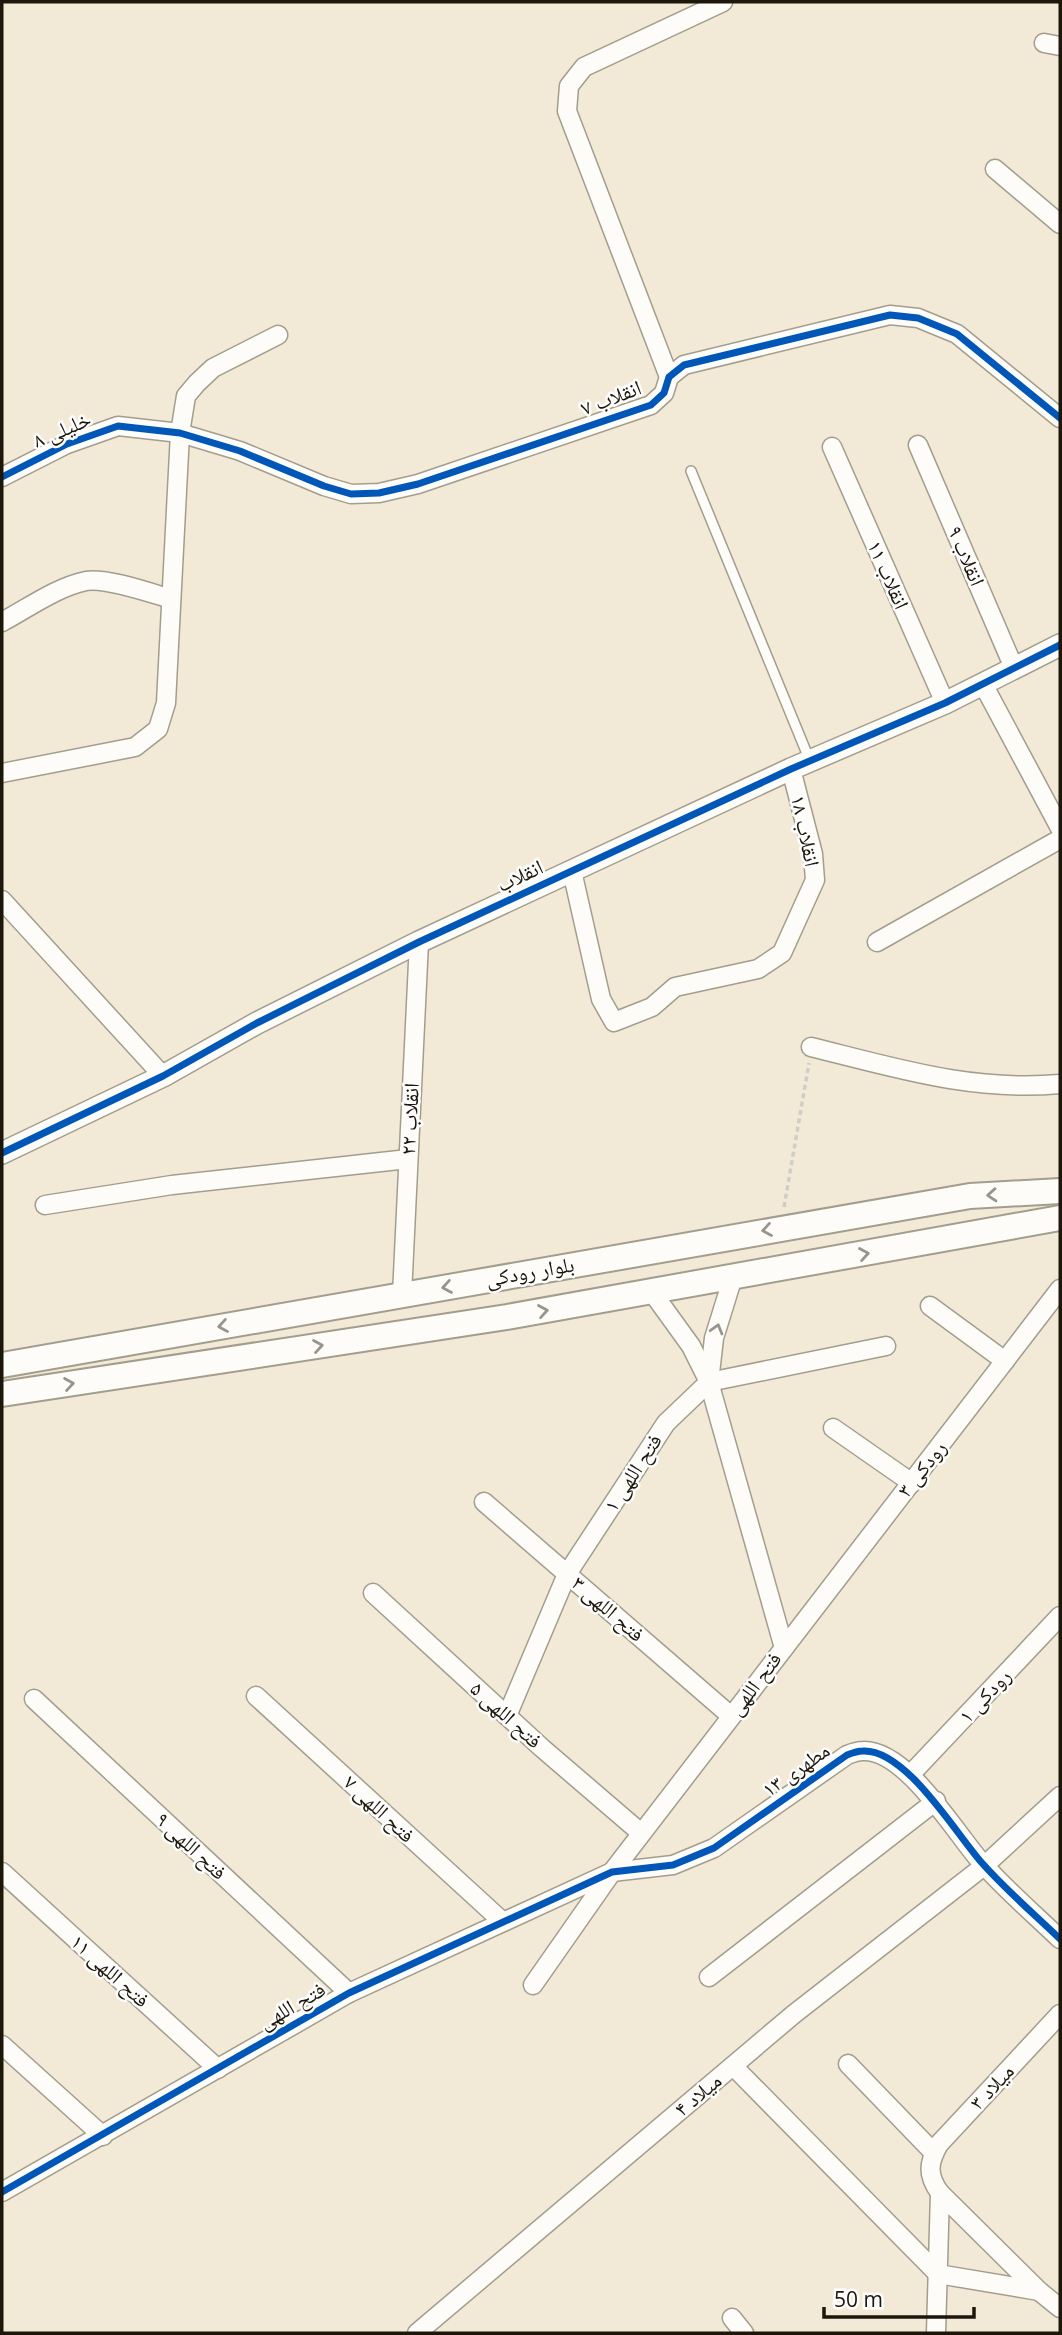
<svg xmlns="http://www.w3.org/2000/svg" width="1062" height="2335" viewBox="0 0 1062 2335" font-family="'Open Sans','Noto Naskh Arabic',sans-serif">
<rect width="100%" height="100%" fill="#f2ead6"/>
<g fill="none" stroke-linecap="round" stroke-linejoin="round">
<g stroke="#a39d8d" stroke-width="12">
<path id="service" d="M691,471L810,761"/>
</g>
<g stroke="#a39d8d" stroke-width="21">
<g id="minor">
<path d="M1044,43L1060,46"/>
<path d="M995,169L1060,224"/>
<path d="M669,377L567,111L569,86L584,67L723,2"/>
<path d="M918,445L1014,668"/>
<path d="M832,447L945,703"/>
<path d="M2,477L67,444L118,426L180,433L240,451L324,486L351,494L379,493L418,484L651,405L664,393L669,377L684,365L890,315L918,318L957,334L1060,418"/>
<path d="M2,622C28,608 57,587 86,581C105,577 151,593 171,599"/>
<path d="M983,684L1060,828"/>
<path d="M2,773L135,747L158,729L166,703L180,433L186,396L197,383L213,368L278,335"/>
<path d="M572,871L601,999L614,1022L652,1007L675,987L758,969L782,953L815,880L813,854L791,769"/>
<path d="M2,900L163,1076"/>
<path d="M877,942L1060,839"/>
<path d="M811,1047C896,1068 972,1092 1060,1084"/>
<path d="M45,1205L172,1185L408,1159"/>
<path d="M652,1292L691,1346L709,1382L784,1648"/>
<path d="M402,1295L419,942"/>
<path d="M930,1306L1005,1361"/>
<path d="M709,1382L886,1346"/>
<path d="M709,1382L714,1338L733,1277"/>
<path d="M833,1428L912,1483"/>
<path d="M484,1502L731,1716"/>
<path d="M373,1593L542,1748L641,1833"/>
<path d="M256,1696L503,1922"/>
<path d="M34,1699L349,1993"/>
<path d="M507,1716L567,1574L666,1423L709,1382"/>
<path d="M910,1775L1060,1616"/>
<path d="M2,1872L218,2069"/>
<path d="M709,1977L936,1801"/>
<path d="M533,1985L612,1872L1060,1289"/>
<path d="M1060,2014L939,2144C928,2163 927,2175 940,2193L1039,2291L1060,2308"/>
<path d="M2,2045L103,2136"/>
<path d="M848,2064L934,2153"/>
<path d="M733,2066L938,2274L1039,2291"/>
<path d="M2,2192L349,1993L612,1872L673,1865L714,1848L847,1755C852,1753 857,1751 863,1751C906,1749 956,1834 982,1863C1006,1890 1034,1914 1060,1939"/>
<path d="M732,2318L744,2333"/>
<path d="M417,2333L794,2014L984,1866L1060,1796"/>
<path d="M936,2333L940,2193"/>
</g>
</g>
<g stroke="#a39d8d" stroke-width="24">
<path id="tertiary" d="M2,1153L163,1076L257,1023L419,942L791,769L945,703L1060,645"/>
</g>
<g stroke="#a39d8d" stroke-width="28">
<g id="secondary">
<path d="M2,1365L970,1196L1060,1191"/>
<path d="M2,1394L507,1317L1060,1218"/>
</g>
</g>
<path stroke="#d0cdc8" stroke-width="3.5" stroke-dasharray="5 3.5" stroke-linecap="butt" d="M784,1207L809,1063"/>
<use href="#service" stroke="#fdfcf9" stroke-width="9"/>
<use href="#minor" stroke="#fdfcf9" stroke-width="18"/>
<use href="#tertiary" stroke="#fdfcf9" stroke-width="21"/>
<use href="#secondary" stroke="#fdfcf9" stroke-width="24"/>
<g stroke="#fdfdfd" stroke-width="11">
<g id="cycleway">
<path d="M2,477L67,444L118,426L180,433L240,451L324,486L351,494L379,493L418,484L651,405L664,393L669,377L684,365L890,315L918,318L957,334L1060,418"/>
<path d="M2,1153L163,1076L257,1023L419,942L791,769L945,703L1060,645"/>
<path d="M2,2192L349,1993L612,1872L673,1865L714,1848L847,1755C852,1753 857,1751 863,1751C906,1749 956,1834 982,1863C1006,1890 1034,1914 1060,1939"/>
</g>
</g>
<use href="#cycleway" stroke="#0057b8" stroke-width="7"/>
</g>
<defs><path id="oneway-chevron" d="M-2-3.5L2.5 0L-2 3.5" fill="none" stroke-width="1.6" stroke-linecap="round" stroke-linejoin="round" transform="scale(1.75)"/></defs>
<g stroke="#98958d">
<use href="#oneway-chevron" transform="translate(992 1195) rotate(176)"/>
<use href="#oneway-chevron" transform="translate(767 1230) rotate(170)"/>
<use href="#oneway-chevron" transform="translate(864 1254) rotate(-10)"/>
<use href="#oneway-chevron" transform="translate(447 1287) rotate(170)"/>
<use href="#oneway-chevron" transform="translate(543 1311) rotate(-10)"/>
<use href="#oneway-chevron" transform="translate(223 1326) rotate(170)"/>
<use href="#oneway-chevron" transform="translate(717 1329) rotate(-74)"/>
<use href="#oneway-chevron" transform="translate(318 1346) rotate(-9)"/>
<use href="#oneway-chevron" transform="translate(69 1384) rotate(-9)"/>
</g>
<g text-anchor="middle" stroke-width="5" stroke-linejoin="round" paint-order="stroke">
<g font-size="21" fill="#1c170a" stroke="#fdfdfd">
<text transform="translate(611 398) rotate(-21)" y="7">انقلاب ۷</text>
<text transform="translate(62 430) rotate(-23)" y="7">خلیلی ۸</text>
<text transform="translate(966 556) rotate(67)" y="7">انقلاب ۹</text>
<text transform="translate(888 575) rotate(66)" y="7">انقلاب ۱۱</text>
<text transform="translate(805 831) rotate(78)" y="7">انقلاب ۱۸</text>
<text transform="translate(520 876) rotate(-25)" y="7">انقلاب</text>
<text transform="translate(410 1119) rotate(-87)" y="7">انقلاب ۲۲</text>
<text transform="translate(530 1272) rotate(-10)" y="7">بلوار رودکی</text>
<text transform="translate(922 1469) rotate(-52)" y="7">رودکی ۳</text>
<text transform="translate(633 1473) rotate(-57)" y="7">فتح اللهی ۱</text>
<text transform="translate(608 1609) rotate(41)" y="7">فتح اللهی ۳</text>
<text transform="translate(755 1684) rotate(-53)" y="7">فتح اللهی</text>
<text transform="translate(985 1696) rotate(-47)" y="7">رودکی ۱</text>
<text transform="translate(506 1715) rotate(42)" y="7">فتح اللهی ۵</text>
<text transform="translate(796 1770) rotate(-35)" y="7">مطهری ۱۳</text>
<text transform="translate(379 1809) rotate(43)" y="7">فتح اللهی ۷</text>
<text transform="translate(191 1846) rotate(43)" y="7">فتح اللهی ۹</text>
<text transform="translate(110 1971) rotate(42)" y="7">فتح اللهی ۱۱</text>
<text transform="translate(292 2006) rotate(-30)" y="7">فتح اللهی</text>
<text transform="translate(992 2087) rotate(-47)" y="7">میلاد ۳</text>
<text transform="translate(698 2095) rotate(-40)" y="7">میلاد ۴</text>
</g>
</g>
<rect width="1062" height="2335" fill="none" stroke="#1c170a" stroke-width="7"/>
<path d="M824 2307v10h150v-10" fill="none" stroke="#1c170a" stroke-width="3.5"/>
<text x="834" y="2307" font-size="21" fill="#1c170a" stroke="#fdfdfd" stroke-width="5" paint-order="stroke">50 m</text>
</svg>
